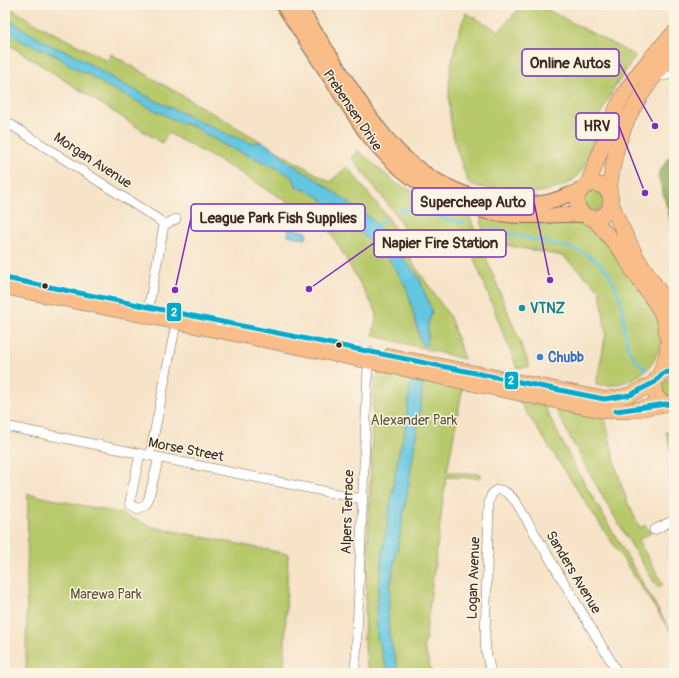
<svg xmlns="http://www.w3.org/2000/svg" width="679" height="678" viewBox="0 0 679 678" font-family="Pangolin,sans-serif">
<rect width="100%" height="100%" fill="#fcf5e5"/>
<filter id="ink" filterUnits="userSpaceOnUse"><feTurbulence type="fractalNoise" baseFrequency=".025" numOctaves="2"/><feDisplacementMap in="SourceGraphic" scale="8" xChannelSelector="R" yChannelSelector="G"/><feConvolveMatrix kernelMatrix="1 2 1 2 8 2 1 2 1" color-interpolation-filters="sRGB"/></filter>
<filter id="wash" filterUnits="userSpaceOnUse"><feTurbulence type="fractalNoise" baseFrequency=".012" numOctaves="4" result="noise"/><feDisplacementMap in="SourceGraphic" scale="16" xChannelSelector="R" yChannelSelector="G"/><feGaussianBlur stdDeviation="0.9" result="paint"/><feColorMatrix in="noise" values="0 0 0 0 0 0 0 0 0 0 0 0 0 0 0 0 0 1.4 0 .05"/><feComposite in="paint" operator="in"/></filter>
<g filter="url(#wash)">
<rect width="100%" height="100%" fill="#f6e3c8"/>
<g fill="#b8c96c" stroke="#7a7a45">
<path d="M5,5L38,25L108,61L111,54L330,182L347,167L389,219L407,249L412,262L450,317L464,359L373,335L377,313L327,226L234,169L168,133L162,143L5,42Z"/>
<path d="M522,5H538L636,56C621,77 606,98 598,122C592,139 589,166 575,178C549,202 499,190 469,185C463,167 455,148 452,129C445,89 451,50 466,13L499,31Z"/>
<path d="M357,150L397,184L431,199L467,210L530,367L517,368L468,243L429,234L413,245L397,216L352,158Z"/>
<circle cx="594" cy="201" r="10"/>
<path d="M481,217L579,222L597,231L616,253L658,319L662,340L658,352L652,364L640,375L628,381L615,385H596L606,334L600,290L563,256L484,241Z"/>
<path d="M382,370L463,385L447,472L481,474L480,478L446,477L424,648L432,673H368L364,639L374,379Z"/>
<path d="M672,378L674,379V396C666,397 662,393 662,385L666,380Z"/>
<path d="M519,401L544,406L574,465L671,632Z"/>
<path d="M552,402L605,418L617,471L627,501L640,528L645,525L651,533L638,540L663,584L658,588C620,528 584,466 552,402Z"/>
<path d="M666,432L674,433V462Z"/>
<path d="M28,494L118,513L153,527L288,554L284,673H26Z"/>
</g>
<path fill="#92ad60" stroke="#666c3f" d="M674,150V234L658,174Z"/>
<g fill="#63c7e1" stroke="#4f7880">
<path d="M5,17L23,29L52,46L77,56L115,80L154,100L229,135L251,143L263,142L277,151L289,163L319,181L374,221L419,278L432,311L428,325V335L427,346L422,345L420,339L407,289L397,271L386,256L341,215L316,195L296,186L293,178L279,169L224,145L194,127L176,121L101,83L90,75L79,71L53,54L23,42L5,30Z"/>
<path d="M289,228L307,232L306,239L288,235Z"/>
<path d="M415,376H419L423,381L420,410L407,495L390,588L388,615L389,635L399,673H389L383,659L377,636L376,613L383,549L398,457L404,434L411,379Z"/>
</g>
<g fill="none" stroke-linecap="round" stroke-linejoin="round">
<g stroke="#63c7e1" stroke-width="2.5">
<path d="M398,211L405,209L464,223"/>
<path d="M376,226L385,220"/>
<path d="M489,229L570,248C603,257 618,280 623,313C624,325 624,337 629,349C632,358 640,364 646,370"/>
</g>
</g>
</g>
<g filter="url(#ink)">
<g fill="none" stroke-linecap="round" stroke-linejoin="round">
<g stroke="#7c6b5a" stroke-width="10">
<g id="minor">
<path d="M655,77L674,74"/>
<path d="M5,121L159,220L164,225L147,316"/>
<path d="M164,225L176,219"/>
<path d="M5,426L362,499"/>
<path d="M140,454L130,501L131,505L138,509L145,505L148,501L159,457"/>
<path d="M150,455L178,313"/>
<path d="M654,530L674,520"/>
<path d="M354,673L356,659L368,367L370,352"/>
<path d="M491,673L486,651L485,639L489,502C494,481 507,491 516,502L618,673"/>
</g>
</g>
<g stroke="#7c6b5a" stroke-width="16">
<g id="primary">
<path d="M283,5L364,130C400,177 447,209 507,215C532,218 558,214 583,215"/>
<path d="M298,5C314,31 331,56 347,82C383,138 409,176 475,197C496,203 520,206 542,203C555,201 567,195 579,191"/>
</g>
</g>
<g stroke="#7c6b5a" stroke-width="16">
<g id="trunk">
<circle cx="594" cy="201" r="17"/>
<path d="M587,185C599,159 606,131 618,105C632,78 653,54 674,33"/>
<path d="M609,193C611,176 613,158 619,142C629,108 651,79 674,53"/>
<path d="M611,202L618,220L637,258L674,313"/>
<path d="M593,218L622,252L633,271L660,310L664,320L668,341L667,355L659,376"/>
<path d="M5,287L368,361L456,380L605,411H628L666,404"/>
<path d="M390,356L604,399C625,398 637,393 655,382"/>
<path d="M673,404C649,406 646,371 674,371"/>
</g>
</g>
<use href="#minor" stroke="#fff" stroke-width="9"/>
<use href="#primary" stroke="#f8bd89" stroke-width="14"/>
<use href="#trunk" stroke="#f8bd89" stroke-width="15"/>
<g stroke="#fcf5e5" stroke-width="8">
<g id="bus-1">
<path d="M5,278L604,399L630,395L655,382L663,373L674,371"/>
<path d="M616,411L666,404L674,405"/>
</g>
</g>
<use href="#bus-1" stroke="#00a9ce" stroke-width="5"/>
</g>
</g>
<g fill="#3b2a1e" stroke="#fcf5e5" stroke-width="1.5">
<circle cx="45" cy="286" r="3.5"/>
<circle cx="339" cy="345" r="3.5"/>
</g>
<circle fill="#0f9aa8" stroke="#fcf5e5" stroke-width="1.5" cx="522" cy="308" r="4"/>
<circle fill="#3f7fe0" stroke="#fcf5e5" stroke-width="1.5" cx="540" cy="357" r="4"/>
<g text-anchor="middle" stroke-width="3" stroke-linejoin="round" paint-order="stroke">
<g font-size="14" fill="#3b2a1e" stroke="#fcf5e5">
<text transform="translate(353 110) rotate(56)" y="5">Prebensen Drive</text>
<text transform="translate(93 160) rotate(33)" y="5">Morgan Avenue</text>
<text transform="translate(186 449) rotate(11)" y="5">Morse Street</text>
<text transform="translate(347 512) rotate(-88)" y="5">Alpers Terrace</text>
<text transform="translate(574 572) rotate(59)" y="5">Sanders Avenue</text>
<text transform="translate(473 578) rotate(-88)" y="5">Logan Avenue</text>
</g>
<g font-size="14" font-weight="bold" fill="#0d838f" stroke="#fcf5e5" text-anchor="start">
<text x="530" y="313">VTNZ</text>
</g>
<g font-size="14" font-weight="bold" fill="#366cbe" stroke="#fcf5e5" text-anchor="start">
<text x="548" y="362">Chubb</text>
</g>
<g font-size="14" fill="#5a5232" stroke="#fcf5e5">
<text x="414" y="425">Alexander Park</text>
<text x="106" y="599">Marewa Park</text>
</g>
</g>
<path fill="none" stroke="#7b2cbf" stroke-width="1.5" d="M655 126L619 63M645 193L619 126M550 280L534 202M175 290L191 218M309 289L374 243"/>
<g fill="#7b2cbf" stroke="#fcf5e5" stroke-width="1.5">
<circle cx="655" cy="126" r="4"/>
<circle cx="645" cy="193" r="4"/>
<circle cx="550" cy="280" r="4"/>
<circle cx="175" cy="290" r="4"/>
<circle cx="309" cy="289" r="4"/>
</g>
<g fill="#fcf5e5" stroke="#7b2cbf" stroke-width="1.5">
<rect x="522" y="49" width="97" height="27" rx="4"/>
<rect x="576" y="113" width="43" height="27" rx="4"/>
<rect x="412" y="188" width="122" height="27" rx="4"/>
<rect x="191" y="204" width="174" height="27" rx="4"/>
<rect x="374" y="230" width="132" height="27" rx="4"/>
</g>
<g font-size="15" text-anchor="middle" font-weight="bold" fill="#3b2a1e">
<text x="570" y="68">Online Autos</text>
<text x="597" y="131">HRV</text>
<text x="473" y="207">Supercheap Auto</text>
<text x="278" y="223">League Park Fish Supplies</text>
<text x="440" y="248">Napier Fire Station</text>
</g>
<g stroke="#fcf5e5" stroke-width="1.5">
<rect x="166" y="302" width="16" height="20" rx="4" fill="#00a9ce"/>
<rect x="504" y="371" width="15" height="19" rx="4" fill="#00a9ce"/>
</g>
<g font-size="11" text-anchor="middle" font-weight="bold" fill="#fff">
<text x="174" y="316">2</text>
<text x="511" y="384">2</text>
</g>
<rect width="679" height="678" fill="none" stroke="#fcf5e5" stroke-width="20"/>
</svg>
